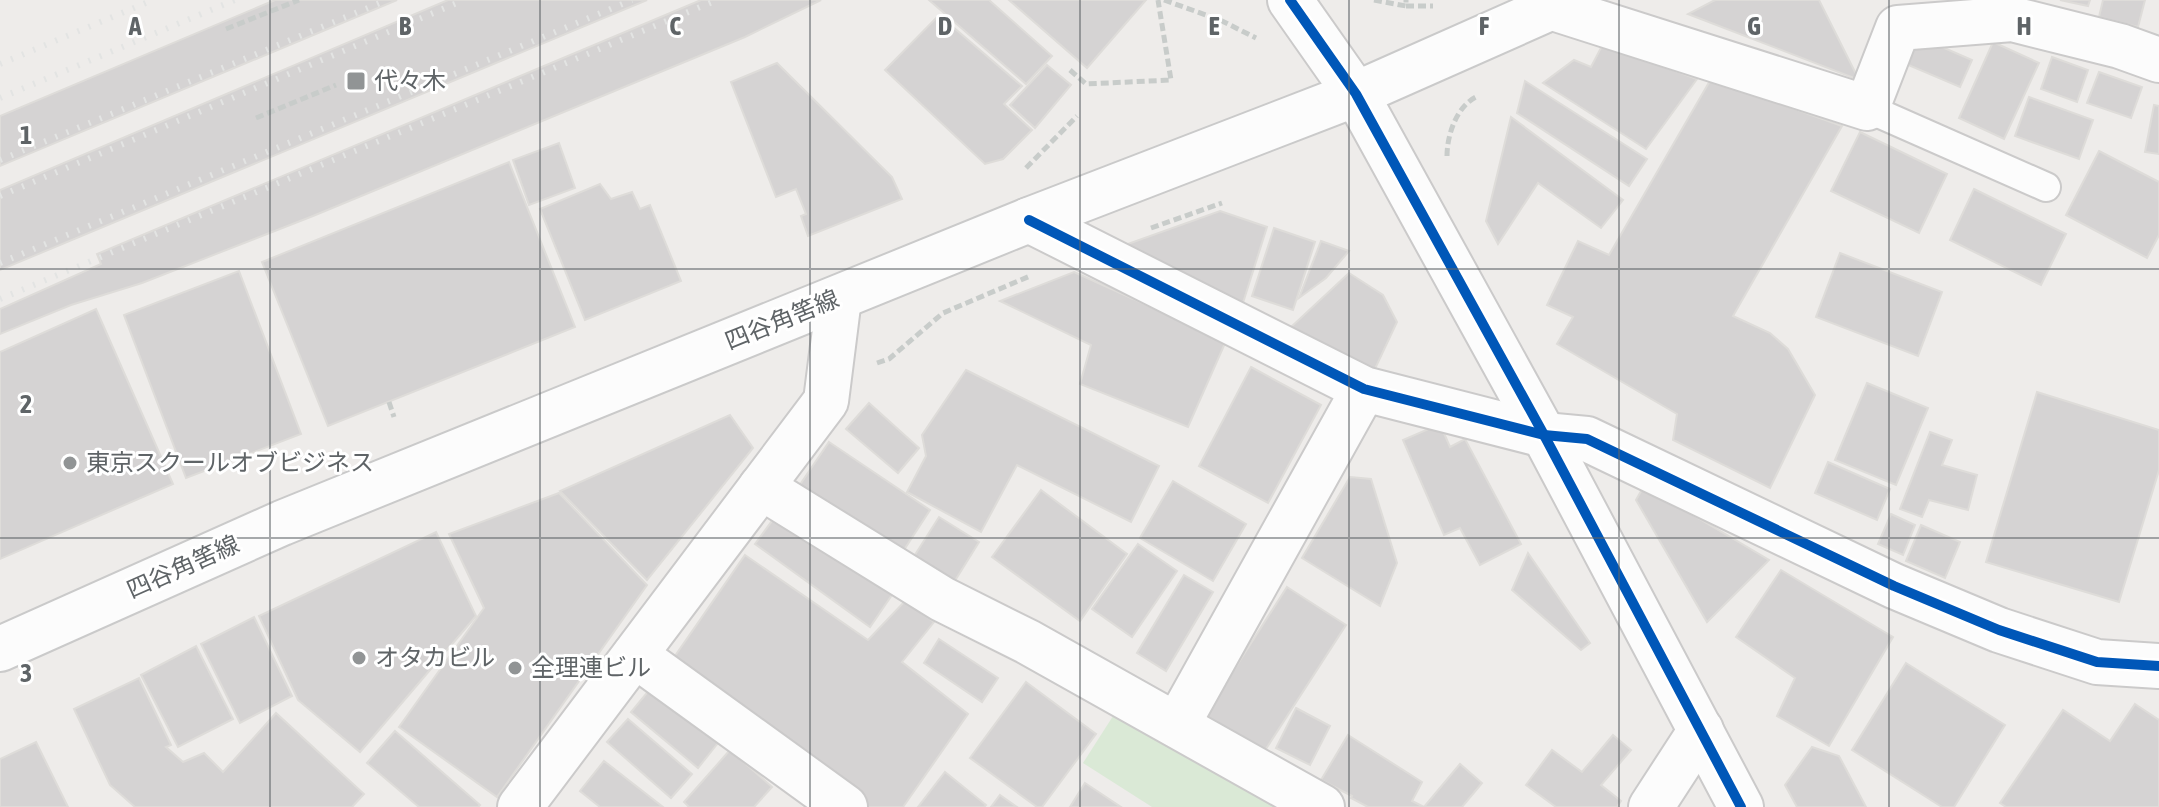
<svg xmlns="http://www.w3.org/2000/svg" width="2159" height="807" viewBox="0 0 2159 807" font-family="'Asap Condensed','Noto Sans JP',sans-serif">
<rect width="100%" height="100%" fill="#eeecea"/>
<path fill="#dae9d6" d="M1122,702L1284,807H1152L1083,763Z"/>
<g fill="#d5d3d3" stroke="#dedcd9" stroke-width="2">
<path d="M275,0H397L0,166V116Z"/>
<path d="M448,0H647L0,270V190Z"/>
<path d="M701,0H821L745,37L313,216L142,283L71,305L0,334V309L101,264L97,254Z"/>
<path d="M929,0H989L1052,56L1026,84Z"/>
<path d="M1009,0H1146L1087,68Z"/>
<path d="M1715,0H1819L1859,80L1688,14Z"/>
<path d="M2060,0H2090L2088,6Z"/>
<path d="M2103,0H2145L2138,27L2099,17Z"/>
<path d="M939,15L1022,86L1004,104L1032,130L1003,159L985,164L885,70Z"/>
<path d="M1919,37L1972,60L1960,87L1906,64Z"/>
<path d="M1993,42L2039,63L2004,139L1959,118Z"/>
<path d="M1603,44L1697,79L1646,149L1543,83L1574,60L1591,67Z"/>
<path d="M2052,57L2088,70L2077,102L2041,89Z"/>
<path d="M777,63L892,177L902,199L808,236L801,216L806,214L796,189L776,197L731,82Z"/>
<path d="M1047,65L1071,85L1035,128L1010,105Z"/>
<path d="M2099,72L2142,87L2131,118L2087,103Z"/>
<path d="M1711,79L1842,126L1733,316L1770,333L1788,349L1815,395L1770,488L1673,440L1677,414L1557,344L1573,317L1547,305L1578,241L1609,255Z"/>
<path d="M1525,81L1647,159L1629,186L1517,113Z"/>
<path d="M2029,97L2093,120L2079,159L2015,136Z"/>
<path d="M2154,105L2159,106V154L2145,152Z"/>
<path d="M1511,117L1623,200L1601,228L1538,183L1498,244L1486,221Z"/>
<path d="M1860,132L1947,174L1919,233L1831,191Z"/>
<path d="M559,143L575,188L529,205L513,160Z"/>
<path d="M2099,151L2159,182V235L2147,258L2066,215Z"/>
<path d="M509,162L575,327L328,426L262,262Z"/>
<path d="M600,184L611,199L632,192L640,209L650,205L681,281L585,320L540,209Z"/>
<path d="M1974,189L2066,234L2041,285L1950,240Z"/>
<path d="M1220,211L1267,227L1242,306L1108,251Z"/>
<path d="M1274,228L1315,242L1293,310L1252,296Z"/>
<path d="M1321,241L1349,251L1326,278L1299,298Z"/>
<path d="M1840,253L1942,292L1918,356L1816,317Z"/>
<path d="M239,271L301,434L186,478L124,315Z"/>
<path d="M1074,272L1226,341L1188,427L1080,384L1091,345L1000,301Z"/>
<path d="M1349,273L1383,295L1397,322L1374,371L1290,328Z"/>
<path d="M96,309L173,484L0,559V352Z"/>
<path d="M1251,367L1321,405L1268,503L1199,466Z"/>
<path d="M966,370L1159,466L1131,522L1017,465L981,532L907,492L926,456L922,435Z"/>
<path d="M1867,383L1928,408L1896,485L1835,460Z"/>
<path d="M2037,392L2159,430V470L2119,602L1986,562Z"/>
<path d="M869,403L919,448L898,473L846,429Z"/>
<path d="M730,415L753,448L647,580L560,491Z"/>
<path d="M1440,424L1450,447L1465,439L1521,544L1480,565L1460,528L1444,535L1403,440Z"/>
<path d="M1930,432L1952,440L1942,465L1977,475L1968,510L1929,500L1922,517L1900,509Z"/>
<path d="M829,442L930,510L898,559L797,489Z"/>
<path d="M1828,462L1890,489L1877,520L1815,493Z"/>
<path d="M1350,477L1371,479L1397,563L1380,606L1302,558Z"/>
<path d="M1173,481L1246,524L1213,581L1140,538Z"/>
<path d="M1644,486L1769,560L1707,622L1636,500Z"/>
<path d="M1041,490L1127,554L1080,621L992,557Z"/>
<path d="M559,493L647,585L497,797L399,727L484,608L449,534Z"/>
<path d="M780,510L894,592L870,627L755,544Z"/>
<path d="M1891,514L1915,525L1903,555L1878,544Z"/>
<path d="M939,517L979,542L946,595L906,569Z"/>
<path d="M1921,525L1960,542L1945,578L1906,561Z"/>
<path d="M436,532L476,616L360,752L298,700L259,616Z"/>
<path d="M1138,544L1177,571L1132,637L1092,609Z"/>
<path d="M1528,553L1590,643L1581,650L1512,590Z"/>
<path d="M745,555L868,640L905,601L934,622L902,662L968,714L903,807H866L668,666Z"/>
<path d="M1781,570L1893,637L1829,746L1777,716L1795,678L1736,637Z"/>
<path d="M1184,575L1213,592L1166,671L1137,653Z"/>
<path d="M1287,587L1346,625L1264,752L1205,715Z"/>
<path d="M254,617L292,696L240,723L201,644Z"/>
<path d="M939,639L998,678L982,702L924,663Z"/>
<path d="M196,646L233,719L178,747L141,675Z"/>
<path d="M1906,663L2005,725L1954,807H1942L1852,750Z"/>
<path d="M139,678L171,745L166,747L183,762L204,753L223,772L276,713L364,794L352,807H135L110,785L74,709Z"/>
<path d="M1026,682L1096,734L1042,807H1037L970,758Z"/>
<path d="M651,688L718,743L698,768L631,712Z"/>
<path d="M2135,704L2159,720V807H2006L2000,803L2063,710L2110,741Z"/>
<path d="M1296,708L1330,726L1310,765L1276,748Z"/>
<path d="M628,719L692,774L671,798L607,742Z"/>
<path d="M395,731L480,805L478,807H419L367,763Z"/>
<path d="M1348,735L1422,782L1412,801L1424,807L1460,764L1482,783L1462,807H1368L1351,798L1352,796L1321,780Z"/>
<path d="M1613,735L1631,750L1601,785L1621,801L1617,807H1556L1526,785L1552,750L1582,772Z"/>
<path d="M36,742L68,807H0V759Z"/>
<path d="M1812,747L1839,756L1866,807H1797L1785,785Z"/>
<path d="M730,750L772,787L754,807H689L684,802Z"/>
<path d="M604,761L663,807H600L580,791Z"/>
<path d="M945,772L986,805L984,807H918Z"/>
<path d="M1085,783L1121,807H1070Z"/>
<path d="M1000,795L1017,807H991Z"/>
</g>
<g fill="none" stroke-linecap="round" stroke-linejoin="round">
<g stroke="#cbcaca" stroke-width="32">
<path id="service" d="M1867,108L2046,187"/>
</g>
<g stroke="#cbcaca" stroke-width="48">
<g id="minor">
<path d="M1290,0L1356,94"/>
<path d="M1553,8L1867,108L1898,28L2012,19L2120,46L2159,60"/>
<path d="M1029,220L1364,389L1544,435L1587,439L1894,586L1999,630L2097,662L2159,666"/>
<path d="M761,487L942,599L1028,642L1322,807"/>
<path d="M635,655L845,807"/>
<path d="M1177,725L1364,389"/>
<path d="M1651,807L1701,730"/>
</g>
</g>
<g stroke="#cbcaca" stroke-width="48">
<g id="tertiary">
<path d="M1356,94L1544,435L1741,807"/>
<path d="M520,807L826,401L839,298"/>
</g>
</g>
<g stroke="#cacaca" stroke-width="48">
<path id="secondary" d="M0,649L282,523L1029,220L1356,94L1568,0"/>
</g>
<g stroke="#c8ccca" stroke-width="5" stroke-dasharray="8 4" stroke-linecap="butt">
<path d="M1164,0L1220,20L1256,38"/>
<path d="M1374,0L1406,6V0"/>
<path d="M1406,6H1433"/>
<path d="M226,29L299,0"/>
<path d="M1070,70L1086,84L1171,80L1158,0"/>
<path d="M256,118L336,85"/>
<path d="M1447,156C1447,136 1456,107 1476,97"/>
<path d="M1026,168L1077,116"/>
<path d="M1151,228L1222,203"/>
<path d="M877,363L889,359L943,313L1030,276"/>
<path d="M389,402L394,417"/>
</g>
<use href="#service" stroke="#fcfcfc" stroke-width="28"/>
<use href="#minor" stroke="#fcfcfc" stroke-width="44"/>
<use href="#tertiary" stroke="#fcfcfc" stroke-width="44"/>
<use href="#secondary" stroke="#fcfcfc" stroke-width="44"/>
<g stroke="#e3e4e3" stroke-width="6" stroke-dasharray="2 10" stroke-linecap="butt">
<path d="M0,64L153,0"/>
<path d="M0,98L235,0"/>
<path d="M0,160L387,0"/>
<path d="M0,196L464,0"/>
<path d="M0,263L632,0"/>
<path d="M0,299L717,0"/>
</g>
<g stroke="#fff" stroke-width="15">
<g id="cycleway">
<path d="M1290,0L1356,94L1544,435L1741,807"/>
<path d="M1029,220L1364,389L1544,435L1587,439L1894,586L1999,630L2097,662L2159,666"/>
</g>
</g>
<use href="#cycleway" stroke="#0057b8" stroke-width="10"/>
</g>
<path fill="none" stroke="#5f6467" stroke-width="2" stroke-opacity="0.55" d="M270,0V807M540,0V807M810,0V807M1080,0V807M1349,0V807M1619,0V807M1889,0V807M0,269H2159M0,538H2159"/>
<g fill="#919495" stroke="#fff" stroke-width="3">
<rect x="346" y="71" width="20" height="20" rx="4"/>
<circle cx="70" cy="463" r="8"/>
<circle cx="359" cy="658" r="8"/>
<circle cx="515" cy="668" r="8"/>
</g>
<g text-anchor="middle" stroke-width="6" stroke-linejoin="round" paint-order="stroke">
<g font-size="24" fill="#5f6467" stroke="#fff" text-anchor="start">
<text x="374" y="89">代々木</text>
<text x="86" y="471">東京スクールオブビジネス</text>
<text x="375" y="666">オタカビル</text>
<text x="531" y="676">全理連ビル</text>
</g>
<g font-size="24" fill="#5f6467" stroke="#fff">
<text transform="translate(782 320) rotate(-22)" y="8">四谷角筈線</text>
<text transform="translate(183 567) rotate(-24)" y="8">四谷角筈線</text>
</g>
</g>
<g font-size="26" text-anchor="middle" font-weight="bold" fill="#5f6467" stroke="#fff" stroke-width="6" stroke-linejoin="round" paint-order="stroke">
<text x="135" y="35">A</text>
<text x="405" y="35">B</text>
<text x="675" y="35">C</text>
<text x="945" y="35">D</text>
<text x="1214" y="35">E</text>
<text x="1484" y="35">F</text>
<text x="1754" y="35">G</text>
<text x="2024" y="35">H</text>
<text x="26" y="144">1</text>
<text x="26" y="413">2</text>
<text x="26" y="682">3</text>
</g>
</svg>
